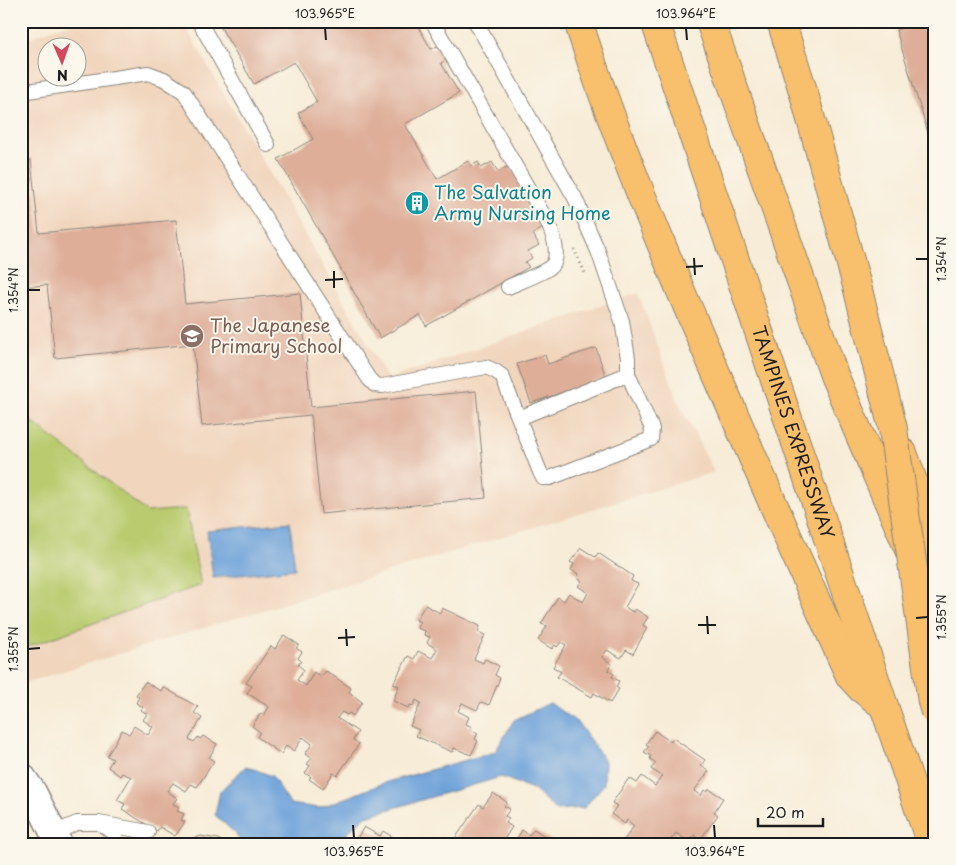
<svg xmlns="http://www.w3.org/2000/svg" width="956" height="865" viewBox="0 0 956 865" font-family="'Playpen Sans',sans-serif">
<rect width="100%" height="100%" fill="#fbf7ec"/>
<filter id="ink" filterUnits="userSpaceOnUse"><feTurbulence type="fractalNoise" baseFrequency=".02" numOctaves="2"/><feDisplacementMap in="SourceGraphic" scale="10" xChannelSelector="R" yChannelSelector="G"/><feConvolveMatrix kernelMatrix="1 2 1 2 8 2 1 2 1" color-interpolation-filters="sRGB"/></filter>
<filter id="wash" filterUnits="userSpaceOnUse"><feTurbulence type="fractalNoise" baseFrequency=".0096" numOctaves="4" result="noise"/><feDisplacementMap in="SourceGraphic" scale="20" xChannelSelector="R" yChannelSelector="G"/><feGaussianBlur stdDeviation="1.12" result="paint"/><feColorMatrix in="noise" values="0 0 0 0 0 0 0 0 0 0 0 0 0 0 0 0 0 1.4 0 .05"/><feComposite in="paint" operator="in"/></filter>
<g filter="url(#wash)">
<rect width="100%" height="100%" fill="#f7ecd7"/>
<path fill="#f1d5bd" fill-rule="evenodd" d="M76,21H182L388,379L638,293L679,403L714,472L21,684V40ZM48,48H78V78H48Z"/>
<path fill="#b9cb6e" stroke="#6a7445" d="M21,413L147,512L186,509L201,585L21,649Z"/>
<g fill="#6da1d9" stroke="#445e7a">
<path d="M290,522L295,569L213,578L207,531Z"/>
<path d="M550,703L578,723L605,761L604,784L584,808L556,810L533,789L501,777L366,816L347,833L343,844H242L236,834L215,815L220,791L246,766L272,776L290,804L319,808L387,782L495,752L514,720Z"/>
</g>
<g id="blocks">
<g fill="#deae99">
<path d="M217,21H415L431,49L440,45L448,58L441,63L459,93L405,124L437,179L468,161L471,166L478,162L481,168L492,162L498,172L510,165L546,226L533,234L539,245L528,251L532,258L525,262L529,267L426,326L420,315L380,338L278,159L313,139L298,113L317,102L294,62L254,84Z"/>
<path d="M925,21H935L934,152L896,30Z"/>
<path d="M31,160L39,233L176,220L185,304L300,293L311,407L476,391L486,498L321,514L311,415L202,426L193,344L55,358L47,285L21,287V161Z"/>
<path d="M596,348L606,377L531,403L517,364L545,355L548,364Z"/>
<path d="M581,548L595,557L598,553L633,576L631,581L638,584L625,607L633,612L635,609L648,617L643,625L647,628L633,654L626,650L621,658L607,650L602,657L612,664L608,670L614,674L612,677L619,681L616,687L619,689L610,703L594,693L592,697L557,677L561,672L553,667L566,645L561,642L557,647L555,645L552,649L538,640L547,626L541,624L558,597L564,601L569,593L583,602L588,593L578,586L582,581L577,578L579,574L571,570L574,564L570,562Z"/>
<path d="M425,605L440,613L442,608L480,626L478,632L485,635L474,659L483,663L485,659L499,666L495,675L500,678L489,705L481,702L477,710L462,703L458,711L469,717L466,724L472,727L470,730L478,733L475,739L478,741L471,755L454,748L452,752L416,736L419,730L410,726L421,703L416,700L413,706L410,705L408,708L393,701L399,686L393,684L408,656L414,659L418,651L432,658L437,649L427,643L430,637L424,635L425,631L417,628L420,622L416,620Z"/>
<path d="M284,635L299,645L296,648L302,652L298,658L301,661L298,665L304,670L297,680L306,686L314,672L321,677L326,671L351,688L349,692L362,702L353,716L349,713L347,715L342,712L337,718L358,732L353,740L359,744L337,776L333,773L323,789L309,779L311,777L305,773L310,766L307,764L312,758L305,754L312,744L303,737L294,751L286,746L281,754L257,737L260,732L252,726L261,713L264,715L269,707L247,693L252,686L246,683L271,646L275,649Z"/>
<path d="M145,682L161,691L163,687L198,707L194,713L202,718L189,739L194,742L198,737L200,739L203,736L217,744L209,758L214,761L197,787L191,784L186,791L173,783L167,791L177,798L173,804L179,807L177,811L184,814L181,820L185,822L175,836L160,827L157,831L122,809L125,804L117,800L131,777L122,773L120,776L108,767L113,759L107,756L122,730L129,734L134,726L148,735L153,727L143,720L147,714L141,710L143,707L136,703L139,697L136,695Z"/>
<path d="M655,731L671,742L673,738L705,760L701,766L709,771L694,791L701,796L704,790L707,792L709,789L723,798L714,812L718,815L700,840L694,835L689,842L676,833L670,841L674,844H621L634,826L627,820L625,824L611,814L617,806L612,803L629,778L637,783L642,776L655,786L662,776L651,769L656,763L650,759L651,756L644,752L649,746L646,744Z"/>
<path d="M493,793L507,802L504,806L510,809L505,816L509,818L506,823L512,827L505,838L514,843L522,830L529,835L534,829L556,844H459L454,840L479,804L483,807Z"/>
<path d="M364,827L380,836L383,831L404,844H358L359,842L356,840Z"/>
<path d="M201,836L218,839L227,844H174Z"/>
</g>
</g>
</g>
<g filter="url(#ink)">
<use href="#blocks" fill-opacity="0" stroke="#8a847a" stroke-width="1"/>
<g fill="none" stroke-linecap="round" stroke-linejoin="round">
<g stroke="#8a847a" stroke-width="16">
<g id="lane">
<path d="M199,21L268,145"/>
<path d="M432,21L548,223C553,235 559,250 554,263C549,272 518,282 508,287"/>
<path d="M21,92L148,73L164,79L184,92L369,379L375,385L382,386L486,367L495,371L502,376L540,472L543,478H550L651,439L652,429L628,374V358L622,321L598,251L575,198L475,21"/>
<path d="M519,418L628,374"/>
<path d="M102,825L115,834L114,844"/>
<path d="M54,833L77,823H99L148,832"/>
</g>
</g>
<g stroke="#8a847a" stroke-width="29">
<path id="street" d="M21,775L33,792L59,844"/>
</g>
<g stroke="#8a847a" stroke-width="30">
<g id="highway">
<path d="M578,21C615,136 662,248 710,359C756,465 802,571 850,676L862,689L884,706"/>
<path id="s1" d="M655,21L884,706L931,844"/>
<path d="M710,21L834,375L935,610"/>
<path d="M903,453L935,544"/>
</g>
</g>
<g stroke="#8a847a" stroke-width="3" stroke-dasharray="1 4" stroke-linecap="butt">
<path d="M21,25L32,21"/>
<path d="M574,249L585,273"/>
</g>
<use href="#lane" stroke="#fff" stroke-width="14"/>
<use href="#street" stroke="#fff" stroke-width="26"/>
<use href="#highway" stroke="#f8bf6c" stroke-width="28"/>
<g stroke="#8a847a" stroke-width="30" stroke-linecap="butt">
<path id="highway-bridge" d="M781,21L804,94L856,282L893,429L932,702L935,712"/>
</g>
<use href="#highway-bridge" stroke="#f8bf6c" stroke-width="28"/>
</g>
</g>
<path fill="none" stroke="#1c1c1c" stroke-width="2" d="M325,28L326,40M686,28L687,40M694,258L695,275M916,259H928M686,267L703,266M334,271V288M325,280L343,279M28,290H40M707,616L708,634M916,618L928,617M698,625H716M346,629L347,646M338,638L355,637M28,649L40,648M353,825L354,838M714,825L715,838"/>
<defs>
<g id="building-disc" transform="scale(1.25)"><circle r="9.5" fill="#0f9aa8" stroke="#fbf7ec"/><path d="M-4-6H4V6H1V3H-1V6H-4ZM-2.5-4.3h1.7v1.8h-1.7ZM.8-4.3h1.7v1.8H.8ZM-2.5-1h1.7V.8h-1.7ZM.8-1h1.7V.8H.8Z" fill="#fff"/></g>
<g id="school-disc" transform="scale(1.25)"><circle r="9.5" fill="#8d6e63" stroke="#fbf7ec"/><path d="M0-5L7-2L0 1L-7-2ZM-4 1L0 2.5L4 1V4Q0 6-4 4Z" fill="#fff"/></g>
</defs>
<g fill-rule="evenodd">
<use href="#building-disc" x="417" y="203"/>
<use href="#school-disc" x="192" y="336"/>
</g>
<g text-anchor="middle" stroke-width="4" stroke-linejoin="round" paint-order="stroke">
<g font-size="18" fill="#0d838f" stroke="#fbf7ec" text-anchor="start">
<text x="434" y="199">The Salvation<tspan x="434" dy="21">Army Nursing Home</tspan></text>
</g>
<g font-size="18" fill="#785e54" stroke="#fbf7ec" text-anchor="start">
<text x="210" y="332">The Japanese<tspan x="210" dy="21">Primary School</tspan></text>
</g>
<g font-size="18" fill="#1c1c1c" stroke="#fbf7ec">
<text dy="6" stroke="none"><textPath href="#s1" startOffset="434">TAMPINES EXPRESSWAY</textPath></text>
</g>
</g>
<rect width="956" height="865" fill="none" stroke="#fbf7ec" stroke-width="55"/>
<g transform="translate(62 62) rotate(178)"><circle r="24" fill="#fbf7ec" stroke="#a29f99"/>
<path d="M0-4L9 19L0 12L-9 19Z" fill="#d1495b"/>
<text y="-8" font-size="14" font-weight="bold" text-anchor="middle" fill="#1c1c1c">N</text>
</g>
<path d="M758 818v8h65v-8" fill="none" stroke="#1c1c1c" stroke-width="2.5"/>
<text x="766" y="818" font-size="15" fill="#1c1c1c" stroke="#fbf7ec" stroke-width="4" paint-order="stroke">20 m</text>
<rect x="28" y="28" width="900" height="810" fill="none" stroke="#1c1c1c" stroke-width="2"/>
<g font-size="12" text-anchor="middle" fill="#1c1c1c">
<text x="325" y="18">103.965°E</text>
<text x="686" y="18">103.964°E</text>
<text transform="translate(942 259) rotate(-90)" y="4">1.354°N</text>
<text transform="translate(14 290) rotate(-90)" y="4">1.354°N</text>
<text transform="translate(942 617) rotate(-90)" y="4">1.355°N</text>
<text transform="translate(14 649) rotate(-90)" y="4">1.355°N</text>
<text x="354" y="856">103.965°E</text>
<text x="715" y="856">103.964°E</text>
</g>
</svg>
